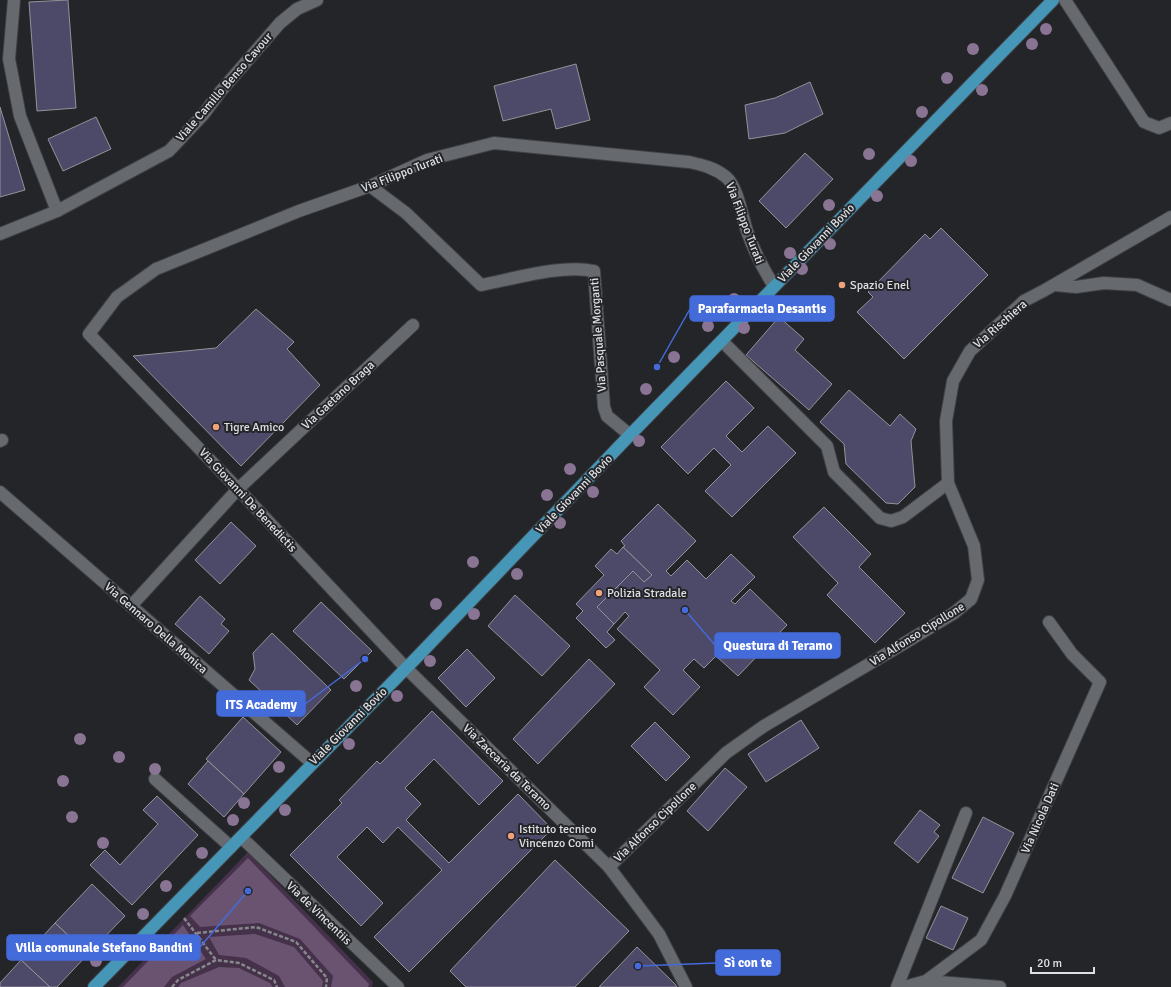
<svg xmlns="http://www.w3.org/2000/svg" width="1171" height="987" viewBox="0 0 1171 987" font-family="Signika,sans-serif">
<rect width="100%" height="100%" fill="#232529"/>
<path fill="#45314a" d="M248,852L373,982L372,987H118Z"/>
<g fill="#6a5371">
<path d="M248,858L369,984L368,987H331L333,976L300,939L259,923L200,927L190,916Z"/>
<path d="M183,925L206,959L172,977L164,987H123Z"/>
<path d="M255,934L294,947L323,981L322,987H285L279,976L246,958L219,955L209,937Z"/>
<path d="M219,967L239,968L270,983L273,987H178L181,983Z"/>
</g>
<g fill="#4d4969" stroke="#949399">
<path d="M68,0L76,108L37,111L29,2Z"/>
<path d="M576,64L590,120L556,129L551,109L503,121L494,86Z"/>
<path d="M810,82L823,114L785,133L749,139L745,105L775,98Z"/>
<path d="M0,107L25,190L0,197Z"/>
<path d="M96,117L111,149L63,171L48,139Z"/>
<path d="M805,153L833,179L786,228L759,201Z"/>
<path d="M941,228L988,275L904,359L857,312L873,297L868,292L925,234L930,239Z"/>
<path d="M256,309L294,342L287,349L320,385L241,466L133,356L216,348Z"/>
<path d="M779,317L804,339L795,350L832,384L809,410L746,355Z"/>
<path d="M726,381L754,408L726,436L742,452L768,426L796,453L732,517L705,491L731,465L714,448L688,474L661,447Z"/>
<path d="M849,390L890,426L900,414L916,429L911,441L915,487L898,504L886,503L846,464L844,444L820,422Z"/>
<path d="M658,504L696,541L666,571L671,576L687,560L706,579L731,554L755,577L731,601L735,604L750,589L787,625L738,676L716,656L704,668L694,659L683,670L700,687L673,715L644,687L660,670L617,629L629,616L625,612L614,624L597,607L633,571L644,582L652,575L623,547L625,546L621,541Z"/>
<path d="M824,507L871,554L859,567L905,613L875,643L827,595L838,583L793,537Z"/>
<path d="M231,522L256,546L220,584L195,560Z"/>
<path d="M623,547L652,575L644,582L633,571L597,607L614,624L607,632L615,640L606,648L576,618L583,611L576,604L604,575L595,566L611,549L617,554Z"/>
<path d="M515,595L570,646L542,676L488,626Z"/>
<path d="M200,596L225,619L221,624L229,631L209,654L175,624Z"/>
<path d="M321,602L372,651L344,679L293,631Z"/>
<path d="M272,633L331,690L297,725L249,680L255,669L253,653Z"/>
<path d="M467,649L495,678L466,707L438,678Z"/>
<path d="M589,659L615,684L538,764L513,739Z"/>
<path d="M432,711L503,781L479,805L434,759L405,788L421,804L406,820L449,863L518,794L552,829L409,972L374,937L442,870L398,827L383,843L367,827L337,857L383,903L361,926L290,855L342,803L339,800L377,761L380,764Z"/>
<path d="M243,717L281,752L244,794L206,759Z"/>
<path d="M801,720L819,748L766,782L748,754Z"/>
<path d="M655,722L690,757L666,781L631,746Z"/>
<path d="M208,761L244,794L224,817L188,784Z"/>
<path d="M725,768L747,787L708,831L687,811Z"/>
<path d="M157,796L198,835L132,905L90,865L105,850L120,865L158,824L143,810Z"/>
<path d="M920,810L940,825L934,832L939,836L918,863L894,843Z"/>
<path d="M983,817L1014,833L983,893L952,878Z"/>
<path d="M555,860L629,931L575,987H466L450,971Z"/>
<path d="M92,884L125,916L88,954L55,923Z"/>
<path d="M941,906L968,918L953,950L926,938Z"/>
<path d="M55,923L88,954L57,987H50L21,960Z"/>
<path d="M637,947L675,984L677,987H599Z"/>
<path d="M21,960L50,987H0V983Z"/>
</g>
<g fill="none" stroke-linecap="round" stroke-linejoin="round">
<g stroke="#3f4044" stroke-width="14">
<g id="minor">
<path d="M14,0L9,59L20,116L57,211"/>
<path d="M1065,0L1144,122L1159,128L1171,123"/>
<path d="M370,186L406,213L481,285C513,279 562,264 594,271L604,407L607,416L630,435"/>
<path d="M0,234L57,211L169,151L203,115L220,92L280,23L297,9L317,0"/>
<path d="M1055,285L1076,287L1104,283L1137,285L1171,300"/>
<path d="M722,341L827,446L834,472L880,518L891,521L903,517L948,483"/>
<path d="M0,441L2,440"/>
<path d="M0,492L312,763"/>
<path d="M131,606L238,489L413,325"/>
<path d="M155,779L231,847"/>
<path d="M241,837L398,987"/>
<path d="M609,867L726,753L764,726L903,644L954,613L971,599L978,580L974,546L948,483L946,421L953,381L970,351L1024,301L1045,290L1171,217"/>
<path d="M926,981L1000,987"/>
<path d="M686,987L659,934L609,867L406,668L238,489L89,334L117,297L156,269L299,211L370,186L427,160L494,143L689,162C703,165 715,168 726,177C738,187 742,217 747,231C754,251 763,269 774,286"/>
<path d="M897,987L966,813"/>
<path d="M904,987L926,981L981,940L1005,896L1100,682L1072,654L1049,622"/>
</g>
</g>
<g stroke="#3f4044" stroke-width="14">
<path id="major" d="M94,987L419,655L630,435L1053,0"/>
</g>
<g stroke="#87888c" stroke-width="2.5" stroke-dasharray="4 2" stroke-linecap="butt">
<path d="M184,918L216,960"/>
<path d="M197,933L256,927L296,942L327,978L326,987"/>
<path d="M172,987L178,980L216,960L239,963L274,980L277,987"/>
</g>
<use href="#minor" stroke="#66696e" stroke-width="12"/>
<use href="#major" stroke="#4696b7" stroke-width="12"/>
</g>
<g fill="#8a7493">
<circle cx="1046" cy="29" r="6"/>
<circle cx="1032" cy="44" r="6"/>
<circle cx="973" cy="49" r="6"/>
<circle cx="947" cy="78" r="6"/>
<circle cx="982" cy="90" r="6"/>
<circle cx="922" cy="112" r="6"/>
<circle cx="869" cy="154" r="6"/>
<circle cx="911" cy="161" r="6"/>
<circle cx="877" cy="196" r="6"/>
<circle cx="829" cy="205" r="6"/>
<circle cx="830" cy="244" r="6"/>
<circle cx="790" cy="253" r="6"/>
<circle cx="802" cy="269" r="6"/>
<circle cx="734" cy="299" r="6"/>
<circle cx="708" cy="326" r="6"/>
<circle cx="744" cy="328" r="6"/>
<circle cx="674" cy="357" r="6"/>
<circle cx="646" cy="389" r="6"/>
<circle cx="639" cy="441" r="6"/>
<circle cx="570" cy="469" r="6"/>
<circle cx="593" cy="492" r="6"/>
<circle cx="547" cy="495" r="6"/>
<circle cx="560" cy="523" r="6"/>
<circle cx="473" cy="562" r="6"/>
<circle cx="517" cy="574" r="6"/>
<circle cx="436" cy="604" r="6"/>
<circle cx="474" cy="614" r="6"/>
<circle cx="430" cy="661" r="6"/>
<circle cx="356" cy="686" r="6"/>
<circle cx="397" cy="696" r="6"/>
<circle cx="80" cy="739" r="6"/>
<circle cx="349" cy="744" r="6"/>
<circle cx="119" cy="757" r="6"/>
<circle cx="279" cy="767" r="6"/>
<circle cx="155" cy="769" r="6"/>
<circle cx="63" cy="781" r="6"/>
<circle cx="244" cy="803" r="6"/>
<circle cx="285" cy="810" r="6"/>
<circle cx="72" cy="817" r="6"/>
<circle cx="233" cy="820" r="6"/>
<circle cx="103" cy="843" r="6"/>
<circle cx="202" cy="853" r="6"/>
<circle cx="166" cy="886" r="6"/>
<circle cx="143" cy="914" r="6"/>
<circle cx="96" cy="961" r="6"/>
</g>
<g fill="#f0a27a" stroke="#232529" stroke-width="1.5">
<circle cx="842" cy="285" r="4"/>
<circle cx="216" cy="427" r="4"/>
<circle cx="599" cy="593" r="4"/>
<circle cx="511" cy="836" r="4"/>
</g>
<g text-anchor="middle" stroke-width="4" stroke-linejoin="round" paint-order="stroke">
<g font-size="12" fill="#dfe0e3" stroke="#232529">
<text transform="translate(224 87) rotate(-49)" y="4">Viale Camillo Benso Cavour</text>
<text transform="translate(402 173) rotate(-21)" y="4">Via Filippo Turati</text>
<text transform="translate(745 223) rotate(69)" y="4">Via Filippo Turati</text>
<text transform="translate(816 243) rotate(-46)" y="4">Viale Giovanni Bovio</text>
<text transform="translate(1000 324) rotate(-41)" y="4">Via Rischiera</text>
<text transform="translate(598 335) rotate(-94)" y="4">Via Pasquale Morganti</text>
<text transform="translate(338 395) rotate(-43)" y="4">Via Gaetano Braga</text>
<text transform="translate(574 494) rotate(-46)" y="4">Viale Giovanni Bovio</text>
<text transform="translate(248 500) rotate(47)" y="4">Via Giovanni De Benedictis</text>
<text transform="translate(156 628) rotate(41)" y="4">Via Gennaro Della Monica</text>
<text transform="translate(917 634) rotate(-32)" y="4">Via Alfonso Cipollone</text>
<text transform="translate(348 726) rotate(-45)" y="4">Viale Giovanni Bovio</text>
<text transform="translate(507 767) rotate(44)" y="4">Via Zaccaria da Teramo</text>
<text transform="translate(1040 818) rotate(-66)" y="4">Via Nicola Dati</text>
<text transform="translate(655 822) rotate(-44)" y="4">Via Alfonso Cipollone</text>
<text transform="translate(319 913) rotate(44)" y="4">Via de Vincentiis</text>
</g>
<g font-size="12" fill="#dfe0e3" stroke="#232529" text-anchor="start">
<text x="850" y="289">Spazio Enel</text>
<text x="224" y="431">Tigre Amico</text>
<text x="607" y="597">Polizia Stradale</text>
<text x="519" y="833">Istituto tecnico<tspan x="519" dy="14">Vincenzo Comi</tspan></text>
</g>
</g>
<path fill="none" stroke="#446bda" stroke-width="1.5" d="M657 367L690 309M685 610L715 645M365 659L305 704M248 891L200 947M638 966L716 963"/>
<g fill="#446bda" stroke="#232529" stroke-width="1.5">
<circle cx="657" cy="367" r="4"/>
<circle cx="685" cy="610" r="4"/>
<circle cx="365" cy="659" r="4"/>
<circle cx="248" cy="891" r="4"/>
<circle cx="638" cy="966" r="4"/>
</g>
<g fill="#446bda" stroke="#446bda" stroke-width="1.5">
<rect x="690" y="296" width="144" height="25" rx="4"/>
<rect x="715" y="633" width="125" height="25" rx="4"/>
<rect x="217" y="691" width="88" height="25" rx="4"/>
<rect x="7" y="935" width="193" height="25" rx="4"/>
<rect x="716" y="950" width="64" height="25" rx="4"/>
</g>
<g font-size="13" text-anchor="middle" font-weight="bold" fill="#fff">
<text x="762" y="313">Parafarmacia Desantis</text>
<text x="778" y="650">Questura di Teramo</text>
<text x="261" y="709">ITS Academy</text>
<text x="104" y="952">Villa comunale Stefano Bandini</text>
<text x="748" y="967">Sì con te</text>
</g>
<path d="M1031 967v6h63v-6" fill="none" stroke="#dfe0e3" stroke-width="2"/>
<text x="1037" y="967" font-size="12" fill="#dfe0e3" stroke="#232529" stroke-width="3" paint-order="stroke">20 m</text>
</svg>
